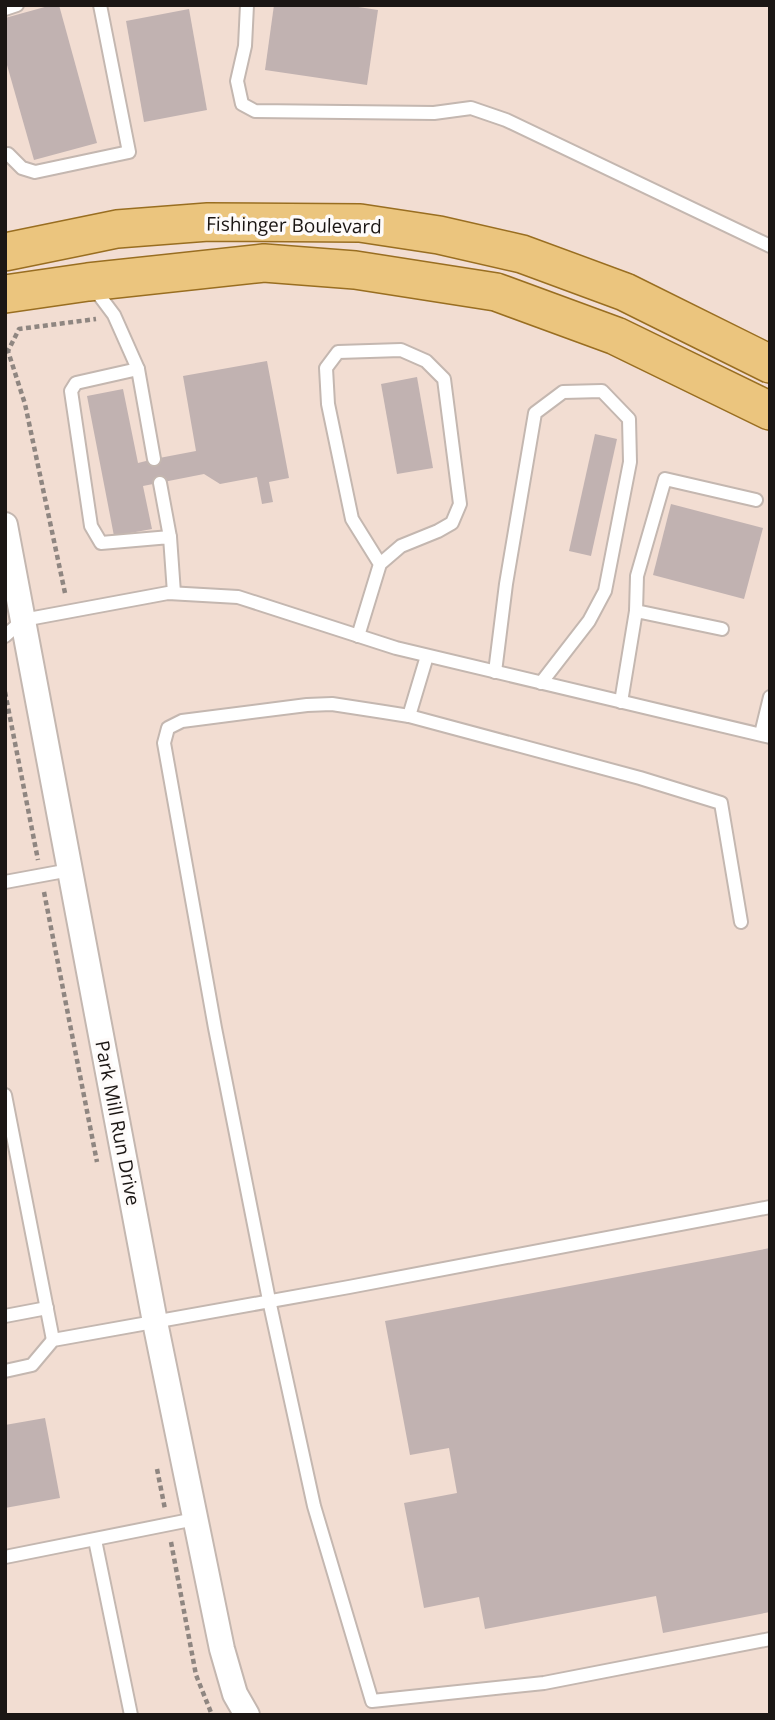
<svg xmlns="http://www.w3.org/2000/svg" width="775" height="1720" viewBox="0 0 775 1720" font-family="'Open Sans',sans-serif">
<rect width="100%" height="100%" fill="#f9ece4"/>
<rect fill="#f2ddd2" x="5" y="5" width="765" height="1710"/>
<g fill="#c1b2b1">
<path d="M52,5H59L97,143L34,160L5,58V18Z"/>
<path d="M274,5H345L378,10L367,85L265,70Z"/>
<path d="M189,9L207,110L144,122L126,21Z"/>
<path d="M267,361L289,478L269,482L273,502L262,504L257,477L220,484L204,474L143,486L152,529L114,536L87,396L123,389L138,463L154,459L196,451L183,376Z"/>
<path d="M417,377L433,468L397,474L381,384Z"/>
<path d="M595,434L617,439L591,556L569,551Z"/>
<path d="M671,504L763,528L744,599L653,575Z"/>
<path d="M770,1248V1612L663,1633L656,1596L485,1629L479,1597L424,1608L404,1503L457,1493L449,1448L410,1455L385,1321Z"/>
<path d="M45,1418L60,1498L5,1508V1425Z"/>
</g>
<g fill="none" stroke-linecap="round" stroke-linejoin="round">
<g stroke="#c4b7b0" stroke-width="16">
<g id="lane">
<path d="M247,5L245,46L237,81L242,104L255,111L434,113L471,108L506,120L770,246"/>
<path d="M5,9L17,5"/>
<path d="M5,155L8,154L22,168L35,172L129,152L100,5"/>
<path d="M93,287L114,315L138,369"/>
<path d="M154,459L138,369L76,383L71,391L91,526L101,543L170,537L174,593"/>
<path d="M160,483L170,537"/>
<path d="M636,611L637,576L665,479L756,500"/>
<path d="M5,636L23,620L168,593L238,597L396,648L770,737"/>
<path d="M358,636L380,564L401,546L438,531L452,523L460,504L444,379L426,361L401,350L338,352L326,368L328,404L352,519L380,564"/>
<path d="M495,672L506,584L535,413L563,392L602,391L629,419L630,462L605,591L589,621L541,683"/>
<path d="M621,702L636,611L722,629"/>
<path d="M409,716L427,656"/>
<path d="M761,734L770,697"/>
<path d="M5,882L70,870"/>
<path d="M741,922L721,803L640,778L409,716L384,712L332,704L307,705L182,721L168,728L164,743L215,1028L269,1300L314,1506L372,1701L544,1683L770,1639"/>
<path d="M5,1095L53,1340"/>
<path d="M5,1316L47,1308"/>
<path d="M5,1371L32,1365L53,1340L349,1287L770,1207"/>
<path d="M95,1540L131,1715"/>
<path d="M5,1557L195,1519"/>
</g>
</g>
<g stroke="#c4b7b0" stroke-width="28">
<path id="street" d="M5,525L155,1322L222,1649L235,1694L247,1715"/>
</g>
<g stroke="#996e21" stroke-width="40">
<g id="primary">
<path d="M5,252L117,229L208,222L360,223L439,235L522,254L625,292L770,364"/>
<path d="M5,294L88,282L264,263L355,270L496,292L616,336L770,411"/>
</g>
</g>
<g stroke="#8f8681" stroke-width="4.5" stroke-dasharray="5 3.5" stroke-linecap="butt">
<path d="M65,593L25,404L8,351L19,329L96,319"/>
<path d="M5,692L38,860"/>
<path d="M44,892L97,1162"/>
<path d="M157,1469L165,1509"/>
<path d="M171,1542L196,1675L212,1715"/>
</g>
<use href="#lane" stroke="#fff" stroke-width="12"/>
<use href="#street" stroke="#fff" stroke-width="24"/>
<use href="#primary" stroke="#ebc57e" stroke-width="37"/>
</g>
<g text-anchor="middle" stroke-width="7" stroke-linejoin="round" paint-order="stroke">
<g font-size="19" fill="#1b1614" stroke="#fefbfa">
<text transform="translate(294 225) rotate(1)" y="7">Fishinger Boulevard</text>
<text transform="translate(118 1123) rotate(79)" y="7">Park Mill Run Drive</text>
</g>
</g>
<rect width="775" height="1720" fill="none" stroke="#1b1614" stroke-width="14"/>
</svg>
